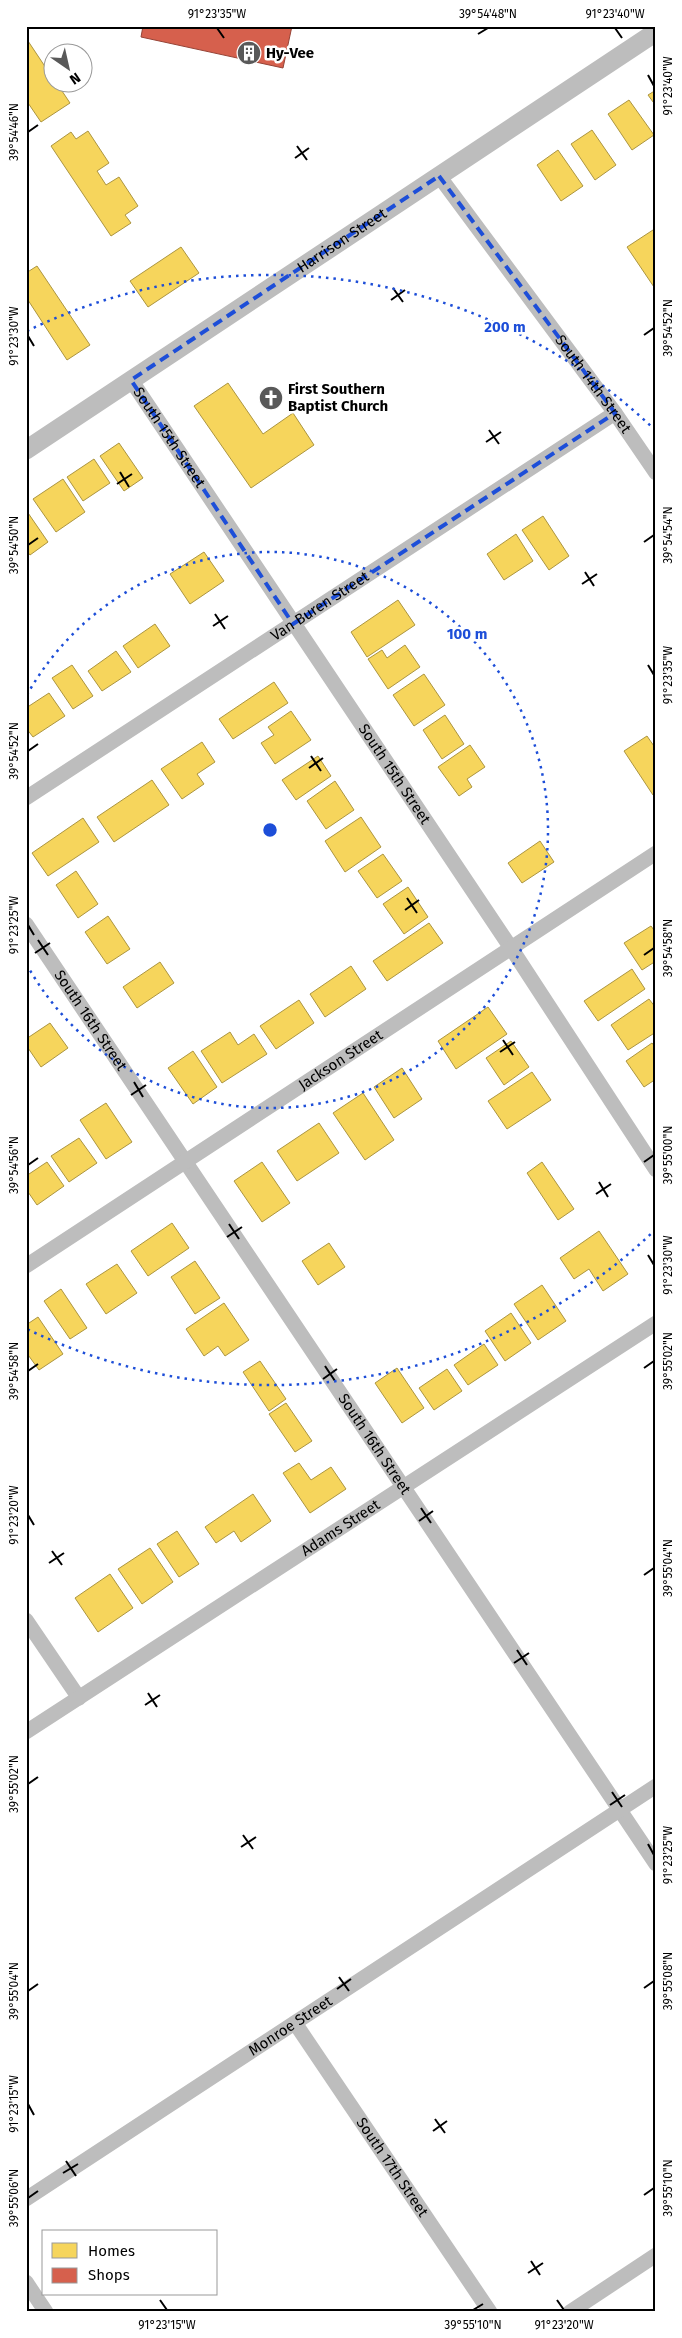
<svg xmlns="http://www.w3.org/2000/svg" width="682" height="2338" viewBox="0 0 682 2338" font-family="'Fira Sans',sans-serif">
<rect width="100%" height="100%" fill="#fff"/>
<g fill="#f6d55c" stroke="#ac9540">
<path d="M26,38L52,77V82H56L70,103L41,122L26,100Z"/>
<path d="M656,90V106L648,95Z"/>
<path d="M629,100L654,135L632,150L608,114Z"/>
<path d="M592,130L616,165L595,180L571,144Z"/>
<path d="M88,131L109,163L97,171L106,185L119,177L138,206L125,215L131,223L111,236L51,146L71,132L76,139Z"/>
<path d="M558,150L583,186L561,201L537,165Z"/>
<path d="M656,228V290L627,247Z"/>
<path d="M181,247L199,273L148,307L130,281Z"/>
<path d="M37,266L90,345L67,360L26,297V273Z"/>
<path d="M228,383L263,434L293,413L314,445L251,488L194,406Z"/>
<path d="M119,443L143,478L124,491L100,456Z"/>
<path d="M94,459L110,483L83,501L67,477Z"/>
<path d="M63,479L85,512L56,532L33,499Z"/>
<path d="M26,510L48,542L30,555L26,550Z"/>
<path d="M543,516L569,556L549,570L522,530Z"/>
<path d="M516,534L533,561L504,580L487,554Z"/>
<path d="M204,552L224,581L190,604L170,574Z"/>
<path d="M398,600L415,625L367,657L351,632Z"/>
<path d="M155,624L170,646L138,668L123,646Z"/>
<path d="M405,645L420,667L388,689L368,659L382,650L387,658Z"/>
<path d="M116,651L131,672L102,691L88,671Z"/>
<path d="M72,665L93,696L73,709L52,678Z"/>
<path d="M424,674L445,705L414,726L393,695Z"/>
<path d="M274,682L288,703L233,739L219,719Z"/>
<path d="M49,693L65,716L33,737L26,728V708Z"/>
<path d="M291,711L311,740L275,764L261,743L274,735L268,727Z"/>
<path d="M445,715L464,744L442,759L423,730Z"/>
<path d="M647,736L656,749V794L653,795L624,751Z"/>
<path d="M202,742L215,762L197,774L204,784L182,799L161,769Z"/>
<path d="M470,745L485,767L467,779L472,787L459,796L438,767Z"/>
<path d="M318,756L331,776L296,800L282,780Z"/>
<path d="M152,780L169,805L114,842L97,817Z"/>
<path d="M335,781L354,810L326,829L307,801Z"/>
<path d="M361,817L381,847L345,872L325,841Z"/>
<path d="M83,818L99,842L48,876L32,853Z"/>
<path d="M540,841L554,862L522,883L508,863Z"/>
<path d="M383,854L402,881L377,898L358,871Z"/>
<path d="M76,871L98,904L78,918L56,885Z"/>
<path d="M408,887L428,917L404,934L383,904Z"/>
<path d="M108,916L130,949L107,964L85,932Z"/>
<path d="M429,923L443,943L387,981L373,961Z"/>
<path d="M651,926L656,933V961L642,970L624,943Z"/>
<path d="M160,962L174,983L137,1008L123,987Z"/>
<path d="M351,966L366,989L325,1017L310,994Z"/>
<path d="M632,969L645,989L598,1021L584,1001Z"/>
<path d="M649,999L656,1008V1032L628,1050L611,1025Z"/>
<path d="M299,1000L314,1023L276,1049L260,1026Z"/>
<path d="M488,1007L507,1034L456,1069L438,1041Z"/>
<path d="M50,1023L68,1048L41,1067L26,1045V1039Z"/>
<path d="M230,1032L238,1045L254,1034L267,1054L222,1083L201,1051Z"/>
<path d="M511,1041L529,1067L504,1085L486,1058Z"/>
<path d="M652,1043L656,1048V1079L644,1087L626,1061Z"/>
<path d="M193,1051L217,1087L193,1104L168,1068Z"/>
<path d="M402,1068L422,1099L394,1118L374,1087Z"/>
<path d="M532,1072L551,1100L507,1129L488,1101Z"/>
<path d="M363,1093L394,1140L365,1160L333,1113Z"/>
<path d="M106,1103L132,1142L106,1159L80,1120Z"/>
<path d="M319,1123L339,1153L297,1181L277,1151Z"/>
<path d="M79,1138L97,1163L69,1182L51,1156Z"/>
<path d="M47,1162L64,1186L37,1205L26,1189V1176Z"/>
<path d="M262,1162L290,1203L262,1222L234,1181Z"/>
<path d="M542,1162L574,1209L558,1220L527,1173Z"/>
<path d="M172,1223L189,1248L148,1276L131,1251Z"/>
<path d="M599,1231L628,1274L603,1291L589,1269L574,1279L560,1258Z"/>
<path d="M329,1243L345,1267L318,1285L302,1261Z"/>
<path d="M195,1261L220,1298L195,1314L171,1277Z"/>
<path d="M117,1264L137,1293L106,1314L86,1284Z"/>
<path d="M542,1285L566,1321L538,1340L514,1304Z"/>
<path d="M61,1289L87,1328L70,1339L44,1301Z"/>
<path d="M224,1303L249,1340L225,1356L218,1346L204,1356L186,1329Z"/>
<path d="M511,1313L531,1343L505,1361L485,1331Z"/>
<path d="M38,1317L63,1354L39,1370L26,1352V1325Z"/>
<path d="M484,1344L498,1365L468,1385L454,1365Z"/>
<path d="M260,1361L286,1399L269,1411L243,1372Z"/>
<path d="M397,1368L424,1408L402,1423L375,1383Z"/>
<path d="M447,1369L462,1391L434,1410L419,1388Z"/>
<path d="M286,1403L312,1441L295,1452L269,1414Z"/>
<path d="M299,1463L311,1480L331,1467L346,1489L310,1513L283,1473Z"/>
<path d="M253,1494L271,1521L241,1542L234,1531L216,1543L205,1527Z"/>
<path d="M177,1531L199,1564L179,1577L157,1544Z"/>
<path d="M150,1548L173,1582L142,1604L118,1569Z"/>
<path d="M110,1574L133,1608L98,1632L75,1598Z"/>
</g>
<path fill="#d6604d" stroke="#964336" d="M143,26H292L283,68L141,37Z"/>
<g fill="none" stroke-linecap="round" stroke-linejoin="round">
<g stroke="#bdbdbd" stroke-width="15">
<path id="s1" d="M439,176L615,413L656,473"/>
<path id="s2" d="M131,380L511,948L656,1170"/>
<path id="s3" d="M26,798L615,413"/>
<path id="s4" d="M26,924L656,1864"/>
<path id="s5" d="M26,1266L656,853"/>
<path d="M26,1620L79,1698"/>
<path id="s6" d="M26,1732L656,1323"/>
<path id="s7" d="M295,2023L490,2312"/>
<path id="s8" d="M26,2199L656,1786"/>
<path d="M26,2282L46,2312"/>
<path d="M570,2312L656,2255"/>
</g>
<path stroke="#bdbdbd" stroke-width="19" id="s9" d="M26,450L656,32"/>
</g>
<path fill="none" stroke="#1d4ed8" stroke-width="4" stroke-dasharray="10 6" stroke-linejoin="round" d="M439,176L615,413L293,624L131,380Z"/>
<path fill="none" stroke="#000" stroke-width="2" d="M217,28L224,38M615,28L622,38M478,34L488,28M648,75L654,86M28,132L38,125M297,146L307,160M295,158L309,148M393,288L403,302M391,300L405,290M644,335L654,328M28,336L34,346M489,430L499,444M486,442L501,432M120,472L129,487M117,484L132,474M644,542L654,535M28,545L38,538M585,572L594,586M582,584L597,574M215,614L225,629M213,626L228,616M648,665L654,675M28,751L38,744M311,756L321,771M309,768L323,758M407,898L417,913M405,910L419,900M28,925L34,935M38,940L48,955M35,953L50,943M644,955L654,948M503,1040L513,1055M500,1052L515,1042M134,1082L143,1097M131,1095L146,1085M644,1162L654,1155M28,1165L38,1158M599,1182L608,1197M596,1194L611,1184M229,1224L239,1239M227,1237L242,1227M648,1255L654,1265M325,1366L335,1381M644,1368L654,1361M28,1371L38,1364M323,1379L337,1369M421,1508L431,1523M28,1515L34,1525M419,1521L433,1511M52,1551L62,1565M49,1563L64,1553M644,1575L654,1568M517,1650L527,1665M514,1663L529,1653M148,1693L157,1707M145,1705L160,1695M28,1784L38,1777M612,1792L622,1807M610,1805L625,1795M243,1835L253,1849M648,1844L654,1855M241,1847L256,1837M339,1977L349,1991M644,1988L654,1981M337,1989L351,1979M28,1991L38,1984M28,2104L34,2115M435,2119L445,2133M433,2131L447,2121M66,2161L76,2176M63,2173L78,2164M644,2195L654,2188M28,2198L38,2191M531,2261L540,2275M528,2273L543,2263M160,2300L167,2310M557,2300L564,2310M473,2310L483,2304"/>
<g fill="none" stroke="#1d4ed8" stroke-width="2.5" stroke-dasharray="2.5 5">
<path d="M27 695A278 278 0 1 1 27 965"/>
<path d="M656 1229A555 555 0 0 1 27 1329M27 331A555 555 0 0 1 656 431"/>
</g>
<defs>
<g id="building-disc" transform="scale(1.25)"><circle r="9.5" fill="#595959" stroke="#fff"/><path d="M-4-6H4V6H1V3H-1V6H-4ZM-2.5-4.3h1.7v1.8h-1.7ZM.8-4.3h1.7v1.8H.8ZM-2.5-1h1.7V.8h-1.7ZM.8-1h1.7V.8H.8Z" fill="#fff"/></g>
<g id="church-disc" transform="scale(1.25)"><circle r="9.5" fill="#595959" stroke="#fff"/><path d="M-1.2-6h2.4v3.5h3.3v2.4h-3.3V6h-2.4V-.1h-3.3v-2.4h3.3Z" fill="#fff"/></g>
</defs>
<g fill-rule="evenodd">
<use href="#building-disc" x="249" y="53"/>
<use href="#church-disc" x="271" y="398"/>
</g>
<g text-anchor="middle" stroke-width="5" stroke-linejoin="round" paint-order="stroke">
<g font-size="15" font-weight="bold" fill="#000" stroke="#fff" text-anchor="start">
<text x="266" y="58">Hy-Vee</text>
<text x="288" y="394">First Southern<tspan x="288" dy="17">Baptist Church</tspan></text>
</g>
<g font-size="15" fill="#000" stroke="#fff">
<text dy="5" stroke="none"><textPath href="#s9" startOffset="379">Harrison Street</textPath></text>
<text dy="5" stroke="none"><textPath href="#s1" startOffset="259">South 14th Street</textPath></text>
<text dy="5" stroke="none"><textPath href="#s2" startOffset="69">South 15th Street</textPath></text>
<text dy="5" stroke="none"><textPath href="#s3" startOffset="351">Van Buren Street</textPath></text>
<text dy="5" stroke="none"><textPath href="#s2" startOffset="474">South 15th Street</textPath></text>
<text dy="5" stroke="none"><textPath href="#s4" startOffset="116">South 16th Street</textPath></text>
<text dy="5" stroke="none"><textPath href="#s5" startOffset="376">Jackson Street</textPath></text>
<text dy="5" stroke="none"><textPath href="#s4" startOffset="626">South 16th Street</textPath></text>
<text dy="5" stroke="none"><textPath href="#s6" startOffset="375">Adams Street</textPath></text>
<text dy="5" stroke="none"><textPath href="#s8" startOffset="316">Monroe Street</textPath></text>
<text dy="5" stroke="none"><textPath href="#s7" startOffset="174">South 17th Street</textPath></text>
</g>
</g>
<circle cx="270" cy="830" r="8" fill="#1d4ed8" stroke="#fff" stroke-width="2.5"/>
<g font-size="15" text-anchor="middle" font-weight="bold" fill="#1d4ed8" stroke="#fff" stroke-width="5" stroke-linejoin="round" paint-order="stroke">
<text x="505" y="332">200 m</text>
<text x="467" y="639">100 m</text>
</g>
<rect width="682" height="2338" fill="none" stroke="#ffffff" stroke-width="55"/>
<rect x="42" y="2230" width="175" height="65" fill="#ffffff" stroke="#999999"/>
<rect x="52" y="2243" width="25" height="15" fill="#f6d55c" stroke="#999999"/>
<text x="88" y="2256" font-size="15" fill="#000000">Homes</text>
<rect x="52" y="2268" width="25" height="15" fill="#d6604d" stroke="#999999"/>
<text x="88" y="2280" font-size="15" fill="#000000">Shops</text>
<g transform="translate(68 68) rotate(146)"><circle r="24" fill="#ffffff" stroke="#999999"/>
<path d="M0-4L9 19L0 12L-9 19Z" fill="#595959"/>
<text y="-8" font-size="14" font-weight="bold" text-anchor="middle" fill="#000000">N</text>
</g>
<rect x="28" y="28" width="626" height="2282" fill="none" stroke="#000" stroke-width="2"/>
<g font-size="12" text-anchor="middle" fill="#000">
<text x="217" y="18">91°23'35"W</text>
<text x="488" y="18">39°54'48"N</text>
<text x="615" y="18">91°23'40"W</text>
<text transform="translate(668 86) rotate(-90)" y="4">91°23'40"W</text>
<text transform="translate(14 132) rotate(-90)" y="4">39°54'46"N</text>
<text transform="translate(668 328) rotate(-90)" y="4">39°54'52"N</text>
<text transform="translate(14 336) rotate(-90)" y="4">91°23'30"W</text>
<text transform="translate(668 535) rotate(-90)" y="4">39°54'54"N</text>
<text transform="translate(14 545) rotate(-90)" y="4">39°54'50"N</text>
<text transform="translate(668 675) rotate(-90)" y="4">91°23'35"W</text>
<text transform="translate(14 751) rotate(-90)" y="4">39°54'52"N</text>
<text transform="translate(14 925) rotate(-90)" y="4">91°23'25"W</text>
<text transform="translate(668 948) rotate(-90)" y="4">39°54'58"N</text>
<text transform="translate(668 1155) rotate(-90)" y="4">39°55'00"N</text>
<text transform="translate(14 1165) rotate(-90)" y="4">39°54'56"N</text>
<text transform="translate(668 1265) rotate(-90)" y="4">91°23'30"W</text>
<text transform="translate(668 1361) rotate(-90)" y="4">39°55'02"N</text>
<text transform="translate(14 1371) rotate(-90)" y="4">39°54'58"N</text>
<text transform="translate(14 1515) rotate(-90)" y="4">91°23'20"W</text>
<text transform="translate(668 1568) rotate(-90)" y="4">39°55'04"N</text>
<text transform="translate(14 1784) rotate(-90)" y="4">39°55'02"N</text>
<text transform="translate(668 1855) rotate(-90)" y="4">91°23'25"W</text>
<text transform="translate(668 1981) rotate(-90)" y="4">39°55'08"N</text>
<text transform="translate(14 1991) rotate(-90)" y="4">39°55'04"N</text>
<text transform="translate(14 2104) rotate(-90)" y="4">91°23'15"W</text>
<text transform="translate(668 2188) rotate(-90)" y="4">39°55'10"N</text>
<text transform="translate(14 2198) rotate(-90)" y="4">39°55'06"N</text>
<text x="167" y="2329">91°23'15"W</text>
<text x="473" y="2329">39°55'10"N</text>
<text x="564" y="2329">91°23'20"W</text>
</g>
</svg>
